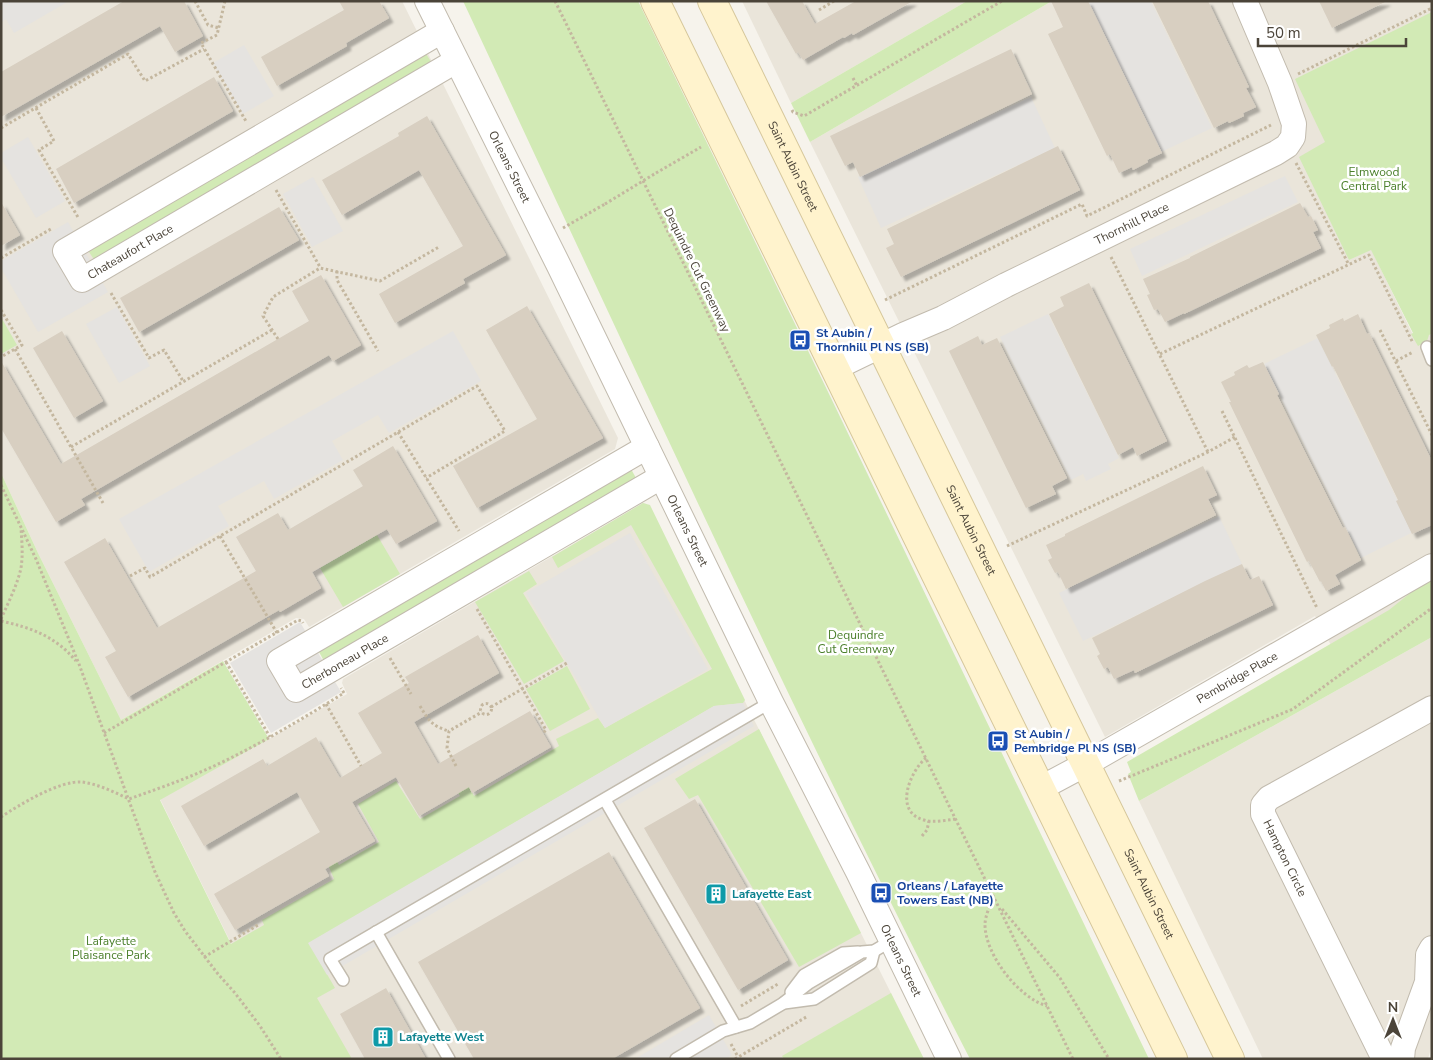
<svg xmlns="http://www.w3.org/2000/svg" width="1433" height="1060" viewBox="0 0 1433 1060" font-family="'Nunito Sans',sans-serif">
<defs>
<filter id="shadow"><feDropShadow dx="4.5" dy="4.5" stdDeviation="1" flood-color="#0004"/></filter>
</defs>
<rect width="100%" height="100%" fill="#f6f3ec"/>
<g fill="#eae5da">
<path d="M1,1H402L618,438L615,449L309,627L304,619L296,618L121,720L38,553L1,473Z"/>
<path d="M742,1H967L791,103Z"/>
<path d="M1052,1H1432V12L1329,142L1349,260L1371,249L1416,341L1432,334V589L1332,647L1315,616L1105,737L810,142Z"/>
<path d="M643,503L646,504L924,1059H288L160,799L269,739L347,694L342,683L343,679Z"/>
<path d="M1432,637V1045L1428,1059H1263L1139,801Z"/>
</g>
<g fill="#d2eab5">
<path d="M463,1H638L830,396L1149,1059H970C791,711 629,355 463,1Z"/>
<path d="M967,1H1052L810,142L791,103Z"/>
<path d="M1432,12V334L1429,335L1427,341L1418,346L1411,334L1413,333L1371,250L1349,260L1299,157L1325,142L1295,79Z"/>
<path d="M425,52L433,65L95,261L87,249Z"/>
<path d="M1,317L17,345L1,354Z"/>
<path d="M630,467L637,480L324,661L319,652L320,649Z"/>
<path d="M1,473L38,553L121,720L223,661L269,739L160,800L231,944L264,925L262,920L334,879L327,862L335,858L339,865L379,842L358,804L396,781L420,819L460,796L456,789L467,783L474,796L559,746L556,739L598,718L605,728L712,669L631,525L558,568L552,557L643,503L650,505L745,700L743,703L714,706L309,943L335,988L317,998L352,1059H1Z"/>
<path d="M377,535L400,574L343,607L320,568Z"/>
<path d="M529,571L537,584L523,593L564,661L524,684L475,602Z"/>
<path d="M1432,579V637L1139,801L1128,774L1131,772L1127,762L1389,610L1414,590Z"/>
<path d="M567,666L590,709L550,731L526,689Z"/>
<path d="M759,729L861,933L799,967L698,795L689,799L675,779Z"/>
<path d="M891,993L924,1059H784L782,1056Z"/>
</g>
<g fill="#e5e3e0">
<path d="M1,1H69L14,33L6,19L1,22Z"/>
<path d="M1088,1H1151L1212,128L1161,152Z"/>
<path d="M244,45L274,96L243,114L213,63Z"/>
<path d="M1031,97L1055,148L881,228L858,177Z"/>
<path d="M28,137L65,201L36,218L1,158V153Z"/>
<path d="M1285,176L1298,202L1142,276L1130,249Z"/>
<path d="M313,177L343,231L312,247L283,194Z"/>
<path d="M68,222L108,292L38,332L1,268V261Z"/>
<path d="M117,307L150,366L119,383L86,324Z"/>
<path d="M1048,314L1119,458L1108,464L1111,469L1086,481L1083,474L1071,480L1000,337Z"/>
<path d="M453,331L481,381L389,433L378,415L332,441L343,460L274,499L264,481L218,506L229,526L149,572L119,519Z"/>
<path d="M1318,338L1413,532L1361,558L1264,364Z"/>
<path d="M1219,516L1242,564L1083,641L1059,593Z"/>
<path d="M630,533L708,669L605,728L526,593Z"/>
<path d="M300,622L341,692L271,733L230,663Z"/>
<path d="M743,703L754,726L327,975L308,943L714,706Z"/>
<path d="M709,1015L732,1055L725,1059H635Z"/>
</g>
<g fill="#d8cfc1" filter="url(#shadow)">
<path d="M124,1H184L203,36L175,52L160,26L1,117V72Z"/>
<path d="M339,1H379L389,18L346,43L347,46L277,86L261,57L344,10Z"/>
<path d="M766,1H802L815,24L856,1H913L853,35L852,33L844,38L843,37L803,60L798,52L796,54Z"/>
<path d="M1051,1H1088L1162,153L1147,160L1148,162L1133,170L1132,167L1119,173L1110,154L1107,156L1048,34L1063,27Z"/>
<path d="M1152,1H1208L1249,87L1246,88L1256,107L1243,113L1244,116L1229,123L1228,121L1214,128Z"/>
<path d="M1319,1H1387L1332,28Z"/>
<path d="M1011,49L1032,94L860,177L853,162L845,166L830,136Z"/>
<path d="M214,77L233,111L74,203L56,169Z"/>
<path d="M427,116L506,255L463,279L465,283L395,323L379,294L463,246L419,170L342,215L322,180L399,136L398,133Z"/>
<path d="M1058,146L1080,190L901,277L886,248L894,244L887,229Z"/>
<path d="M1,202L20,235L1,246Z"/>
<path d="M1300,203L1308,217L1311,216L1318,230L1313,232L1321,248L1184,314V313L1165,322L1158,309L1154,310L1147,295L1150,294L1143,279L1190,258V257Z"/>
<path d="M279,207L299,240L139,332L120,298Z"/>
<path d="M321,275L361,345L333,361L329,355L81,499L85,505L56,522L1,428V361L61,464L309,321L292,291Z"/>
<path d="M1089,283L1167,441L1137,456L1133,447L1118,455L1049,314L1064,306L1060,297Z"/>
<path d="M527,306L603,438L477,508L453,466L537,419L486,330Z"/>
<path d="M1358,314L1367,334L1369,333L1432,461V525L1412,534L1396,501L1398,500L1360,421L1333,366L1332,367L1316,335L1330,328L1329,325L1343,318L1344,321Z"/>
<path d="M62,331L103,401L74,418L33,348Z"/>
<path d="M978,336L982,345L997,338L1067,478L1052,486L1056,494L1026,508L949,351Z"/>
<path d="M1263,362L1279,394L1277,395L1304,450L1343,528L1345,527L1361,560L1335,575L1340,584L1326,591L1321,581L1320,582L1309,561L1307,562L1229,402H1231L1221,382L1235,375L1234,372L1247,365L1249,368Z"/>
<path d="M393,446L437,521L396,544L387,529L312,572L321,588L280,612L279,610L128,697L105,657L116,651L64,562L105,538L157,628L256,571L236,537L278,513L288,530L363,486L353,470Z"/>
<path d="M1203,466L1217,495L1208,499L1216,515L1066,589L1058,572L1055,573L1048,560L1052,558L1046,545L1065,536V534Z"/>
<path d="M1242,564L1250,580L1259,576L1273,605L1135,673L1134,670L1114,679L1108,667L1104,669L1097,656L1100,654L1092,638L1205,581Z"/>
<path d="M478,635L499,673L414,722L438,764L530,711L551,747L472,793L469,787L419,816L396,777L352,802L375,841L325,869L329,876L235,930L214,894L320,832L297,792L204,846L181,806L263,759L267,766L316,737L340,778L382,753L358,713L409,683L405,677Z"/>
<path d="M695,799L788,960L738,990L644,828Z"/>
<path d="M609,852L700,1008L612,1059H474L418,962Z"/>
<path d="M386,988L426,1059H365L340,1014Z"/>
</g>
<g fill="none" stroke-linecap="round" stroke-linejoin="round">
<g stroke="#c2bbae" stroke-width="14">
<g id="lane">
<path d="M1427,347L1432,360"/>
<path d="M605,800L736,1027"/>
<path d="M376,932L449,1059"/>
<path d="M343,980L330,959L771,702"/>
<path d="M791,992L804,975L843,953L858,952"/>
<path d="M784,1003L814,999L871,963L874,951"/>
<path d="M676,1059L723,1031L750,1023L782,1004L809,983L862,952L874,951L891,941"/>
</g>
</g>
<g stroke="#c2bbae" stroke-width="26">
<g id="street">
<path id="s1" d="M427,1L559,266L771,702L858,872L949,1059"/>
<path id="s2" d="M442,31L65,251L82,280L456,61"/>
<path id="s3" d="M835,368L903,335L943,318L1006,285L1276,153L1287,146L1293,137L1294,124L1280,83L1245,1"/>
<path id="s4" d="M647,447L279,661L296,690L661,477"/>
<path id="s5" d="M1041,788L1086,764L1432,566"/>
<path d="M1384,1059L1263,814V805L1269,798L1432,708"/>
<path d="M1402,1059L1403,1048L1427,982L1428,955L1432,948"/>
</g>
</g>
<g stroke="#d6c79b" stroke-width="30">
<g id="secondary">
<path d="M655,1L1173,1059"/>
<path id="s6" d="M712,1L1230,1059"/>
</g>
</g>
<g stroke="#c4b79f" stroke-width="3" stroke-dasharray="2.5 2.5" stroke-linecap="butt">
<path d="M195,1L208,25L219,28"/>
<path d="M225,1L217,35L201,43L247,123"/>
<path d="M555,1L1073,1059"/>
<path d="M819,10L834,1"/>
<path d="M1298,74L1432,8"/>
<path d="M853,78L857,86"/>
<path d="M36,108L54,141L39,150L79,219"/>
<path d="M792,110L793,112L804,116L1002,1"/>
<path d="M1,128L128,54L145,81L204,49"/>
<path d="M1296,163L1349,265"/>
<path d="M656,173L701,147"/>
<path d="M276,190L320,267"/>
<path d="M563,228L605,204"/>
<path d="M1111,257L1208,452"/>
<path d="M1,258L51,229"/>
<path d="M337,271V280L378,351"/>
<path d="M111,293L149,358L164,350L183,381"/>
<path d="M885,300L1082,204L1087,216L1271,125"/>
<path d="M1,310L22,345L1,357"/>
<path d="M1380,330L1432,435"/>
<path d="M278,339L263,316L273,297L320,268L380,281L439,247"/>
<path d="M15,349L103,503"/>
<path d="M1160,354L1369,255L1413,343"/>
<path d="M1396,361L1413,352"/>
<path d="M1222,411L1317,608"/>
<path d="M398,432L459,531"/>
<path d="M71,447L272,330"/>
<path d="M1,485L36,559L79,664L155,872L174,913L185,931L218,974L235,993L260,1026L281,1059"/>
<path d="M220,536L277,633"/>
<path d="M1007,546L1208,452L1235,437"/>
<path d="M130,576L145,568L150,577L477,386L505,431L426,478"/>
<path d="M477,609L546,730L543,733"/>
<path d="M1,619C8,603 17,586 21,568C23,555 22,542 21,529"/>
<path d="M1,621C32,628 55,636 76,661"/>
<path d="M390,658L411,694"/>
<path d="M226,662L270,737"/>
<circle cx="486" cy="709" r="5.5"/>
<path d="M326,704L361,766"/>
<path d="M420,706C429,721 432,726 449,731"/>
<path d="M491,707L567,663"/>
<path d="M104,733L298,620L302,621L303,623"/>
<path d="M926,758C910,771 893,812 924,820C934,823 946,820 956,819"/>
<path d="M456,766L447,748L449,731L482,712"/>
<path d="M1119,781L1293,709L1432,608"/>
<path d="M1,817C19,805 60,780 82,782C98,784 114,792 129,799C157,789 186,779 214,766C259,745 302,719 344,693L341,688"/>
<path d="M922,836L927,830L929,821"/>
<path d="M994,897C990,905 986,914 985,923C984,954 1019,998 1047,1006"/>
<path d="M1002,909L1060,978L1109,1059"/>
<path d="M204,957L258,925"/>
<path d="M741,1006L778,984"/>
<path d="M731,1044L738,1057"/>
<path d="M735,1059L808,1016"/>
</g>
<use href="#lane" stroke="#fff" stroke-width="11"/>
<use href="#street" stroke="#fff" stroke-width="24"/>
<use href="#secondary" stroke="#fff3cd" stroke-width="28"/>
<path stroke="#c4b79f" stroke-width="3" stroke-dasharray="2.5 2.5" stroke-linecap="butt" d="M605,204L656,173"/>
</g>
<defs>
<g id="bus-square" transform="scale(1.125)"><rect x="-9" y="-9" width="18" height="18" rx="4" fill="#1a4fb4" stroke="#fff"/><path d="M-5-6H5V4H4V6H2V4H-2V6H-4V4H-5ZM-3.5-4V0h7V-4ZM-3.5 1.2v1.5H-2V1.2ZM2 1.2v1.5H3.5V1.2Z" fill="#fff"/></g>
<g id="building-square" transform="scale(1.125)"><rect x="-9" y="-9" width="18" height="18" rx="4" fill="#0f9aa8" stroke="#fff"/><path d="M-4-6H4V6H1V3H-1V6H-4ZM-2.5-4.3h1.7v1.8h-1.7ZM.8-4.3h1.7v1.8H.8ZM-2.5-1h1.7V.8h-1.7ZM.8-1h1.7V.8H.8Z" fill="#fff"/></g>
</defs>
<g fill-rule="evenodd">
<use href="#bus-square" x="800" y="340"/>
<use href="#bus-square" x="998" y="741"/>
<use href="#bus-square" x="881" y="893"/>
<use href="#building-square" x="716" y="894"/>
<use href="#building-square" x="383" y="1037"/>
</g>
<g text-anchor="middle" stroke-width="5" stroke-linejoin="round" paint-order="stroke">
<g font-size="12" fill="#4b4439" stroke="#fff">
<text dy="4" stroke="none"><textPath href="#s6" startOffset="184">Saint Aubin Street</textPath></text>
<text dy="4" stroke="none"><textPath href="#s1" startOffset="185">Orleans Street</textPath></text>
<text dy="4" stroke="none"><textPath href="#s3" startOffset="330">Thornhill Place</textPath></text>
<text dy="4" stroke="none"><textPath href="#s2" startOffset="526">Chateaufort Place</textPath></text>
<text transform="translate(697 270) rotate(64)" y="4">Dequindre Cut Greenway</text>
<text dy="4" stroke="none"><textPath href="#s1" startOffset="590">Orleans Street</textPath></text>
<text dy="4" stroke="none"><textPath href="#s6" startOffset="589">Saint Aubin Street</textPath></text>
<text dy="4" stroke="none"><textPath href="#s4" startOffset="516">Cherboneau Place</textPath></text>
<text dy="4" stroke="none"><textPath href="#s5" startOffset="225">Pembridge Place</textPath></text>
<text transform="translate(1285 858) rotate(64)" y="4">Hampton Circle</text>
<text dy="4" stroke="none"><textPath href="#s6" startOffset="994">Saint Aubin Street</textPath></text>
<text dy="4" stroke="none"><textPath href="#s1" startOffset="1070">Orleans Street</textPath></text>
</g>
<g font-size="12" fill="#4a7f2a" stroke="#fff">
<text x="1374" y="176">Elmwood<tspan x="1374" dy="14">Central Park</tspan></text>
<text x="856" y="639">Dequindre<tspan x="856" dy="14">Cut Greenway</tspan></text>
<text x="111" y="945">Lafayette<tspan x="111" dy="14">Plaisance Park</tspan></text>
</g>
<g font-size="12" font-weight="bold" fill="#164399" stroke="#fff" text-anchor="start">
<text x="816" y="337">St Aubin /<tspan x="816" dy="14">Thornhill Pl NS (SB)</tspan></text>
<text x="1014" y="738">St Aubin /<tspan x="1014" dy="14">Pembridge Pl NS (SB)</tspan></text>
<text x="897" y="890">Orleans / Lafayette<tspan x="897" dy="14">Towers East (NB)</tspan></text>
</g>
<g font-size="12" font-weight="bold" fill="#0d838f" stroke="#fff" text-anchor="start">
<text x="732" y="898">Lafayette East</text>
<text x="399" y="1041">Lafayette West</text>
</g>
</g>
<rect width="1433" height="1060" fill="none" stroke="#4b4439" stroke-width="5"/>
<g transform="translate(1393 1020)" stroke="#ffffff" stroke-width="4" paint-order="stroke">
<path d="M0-4L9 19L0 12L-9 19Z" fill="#4b4439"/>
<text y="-8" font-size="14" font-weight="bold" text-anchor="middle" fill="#4b4439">N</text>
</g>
<path d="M1258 38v8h148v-8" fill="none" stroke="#4b4439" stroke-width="2.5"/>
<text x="1266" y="38" font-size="15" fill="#4b4439" stroke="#ffffff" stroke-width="4" paint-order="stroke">50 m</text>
</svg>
